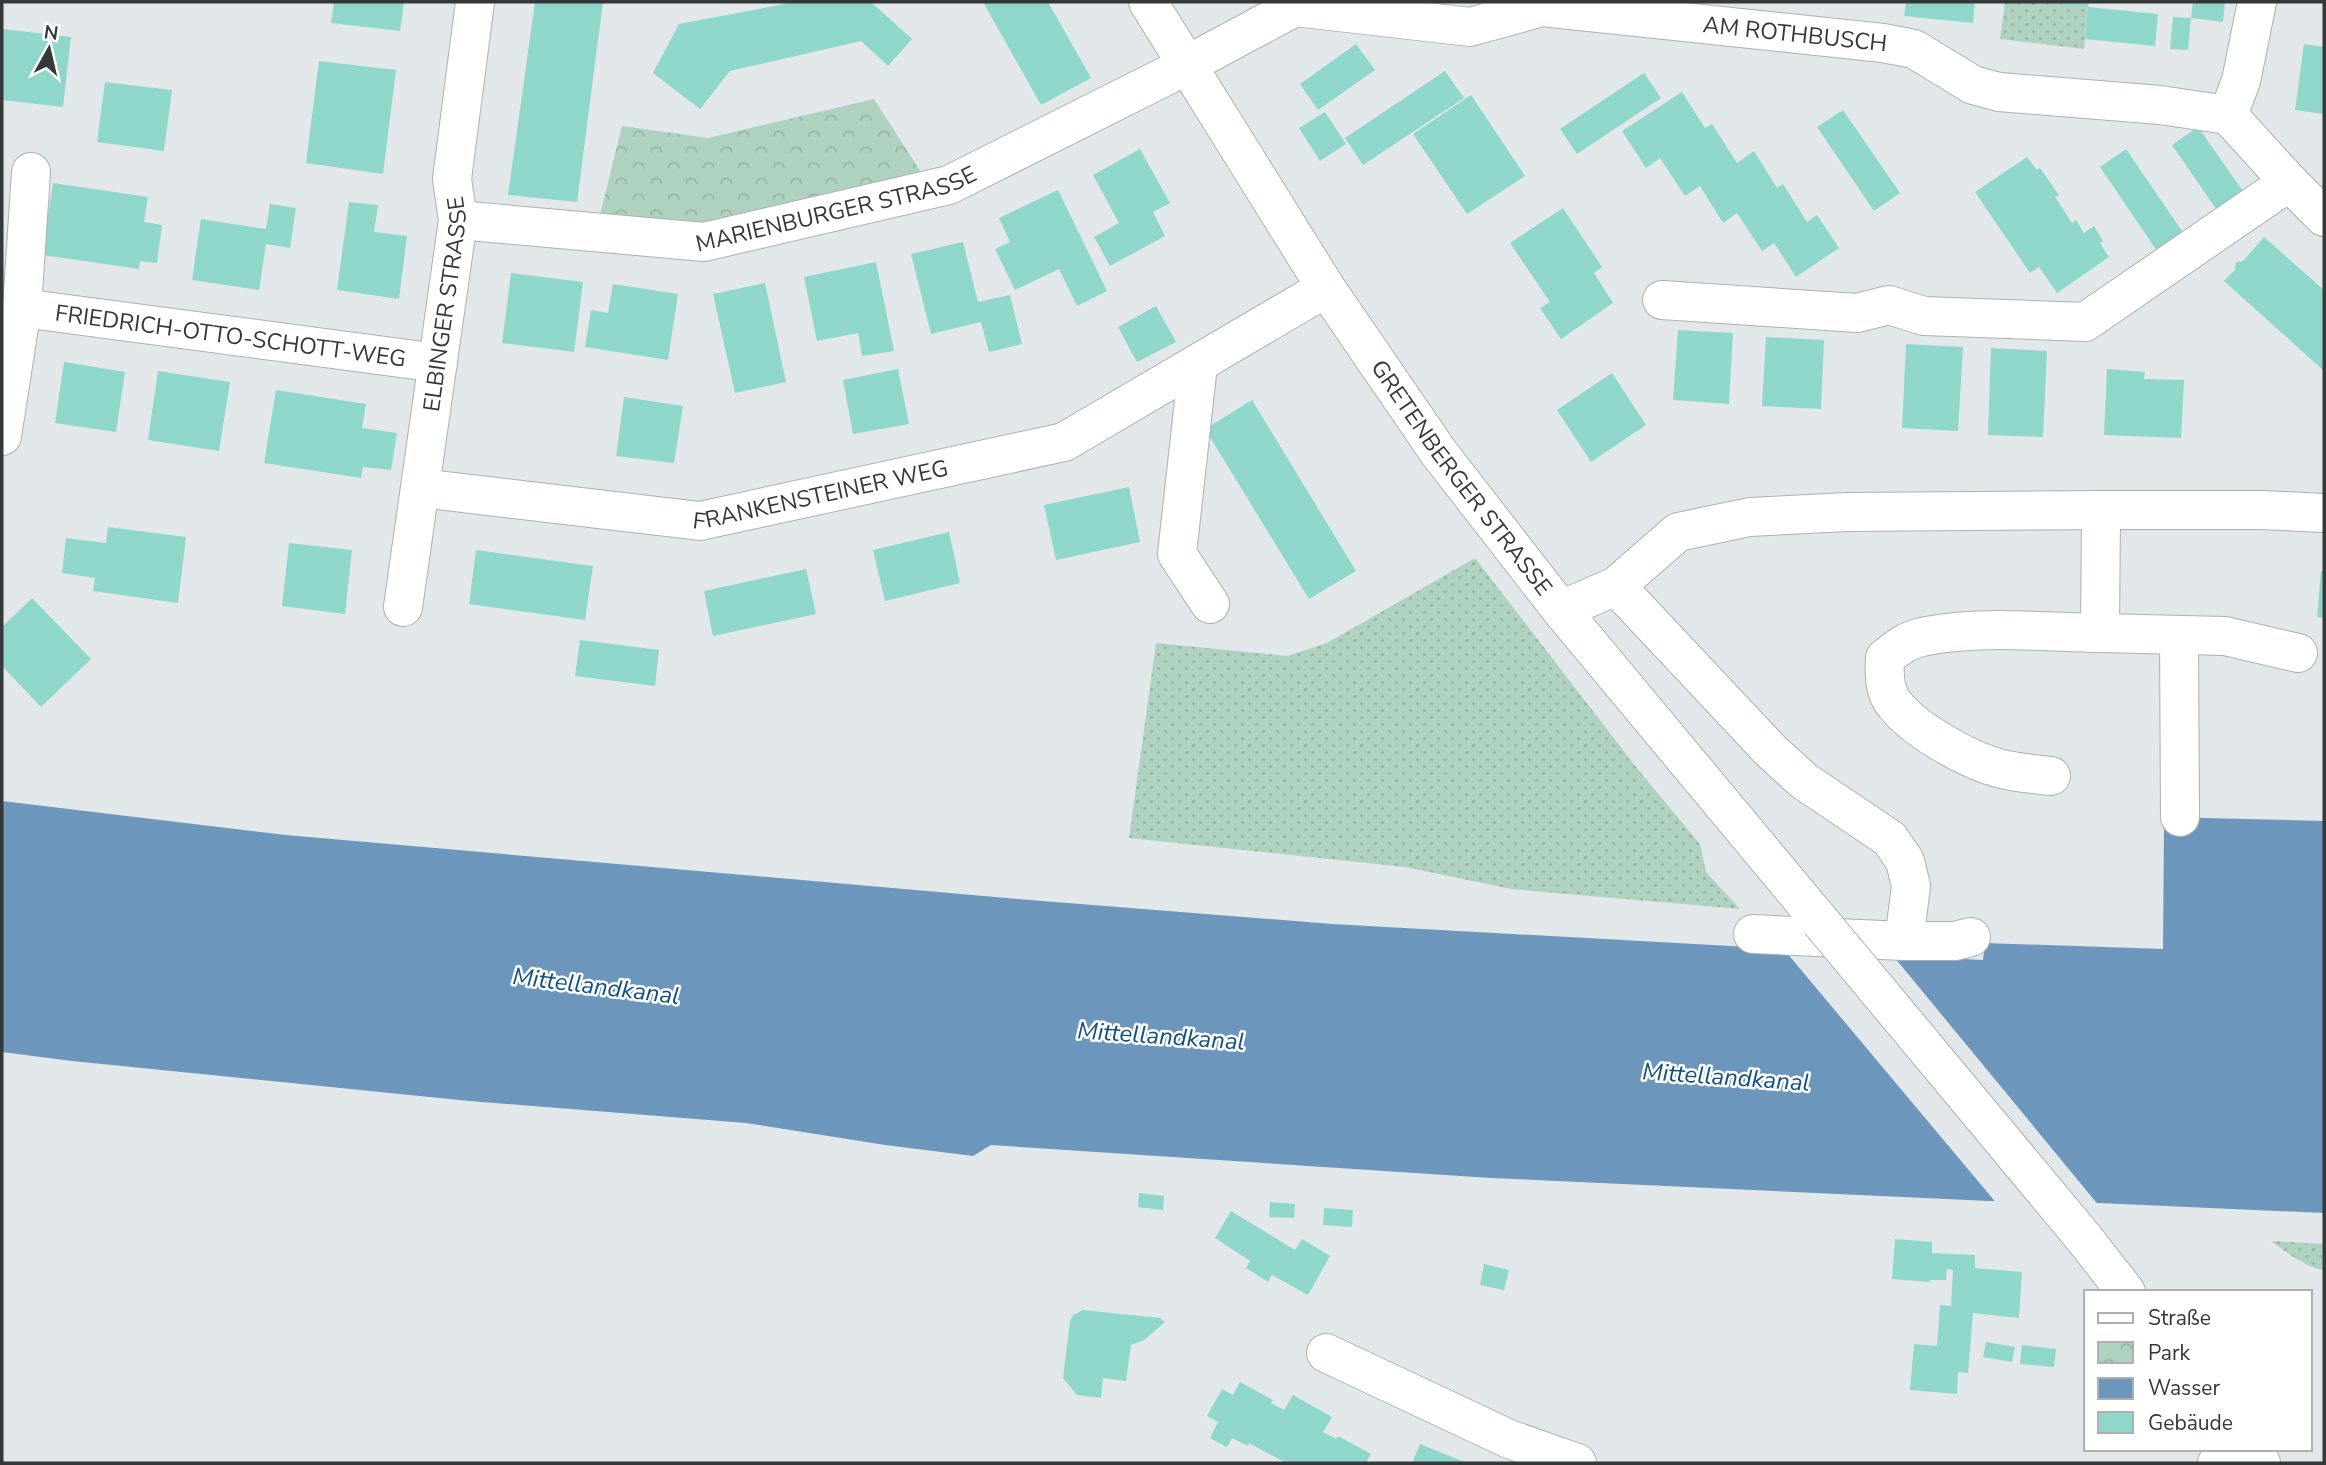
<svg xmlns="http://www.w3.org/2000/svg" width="2326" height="1465" viewBox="0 0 2326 1465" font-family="'Nunito Sans',sans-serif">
<defs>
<pattern id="grass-dots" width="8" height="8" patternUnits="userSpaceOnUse" patternTransform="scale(1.75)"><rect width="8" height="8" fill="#afd1c0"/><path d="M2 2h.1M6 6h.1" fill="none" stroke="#97b4a6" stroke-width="1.8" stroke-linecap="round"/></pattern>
<pattern id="park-crowns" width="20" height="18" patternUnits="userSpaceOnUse" patternTransform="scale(1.75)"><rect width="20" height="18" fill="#afd1c0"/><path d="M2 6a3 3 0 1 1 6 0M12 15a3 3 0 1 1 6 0" fill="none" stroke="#97b4a6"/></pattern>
</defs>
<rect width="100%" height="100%" fill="#e2e8e9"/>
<g fill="url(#grass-dots)">
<path d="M2005,2H2056L2088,7L2084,49L2000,39Z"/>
<path d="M1475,558L1636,767L1700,844L1706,872L1740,909L1511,889L1405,867L1129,838L1156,643L1287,656L1327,643Z"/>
<path d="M2271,1241L2324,1244V1270C2305,1267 2286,1252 2271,1241Z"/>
</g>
<path fill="url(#park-crowns)" d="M874,99L926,180L696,231L599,219L622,126L708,138Z"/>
<path fill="#6d96bc" d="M2,801L286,835L1030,900L1332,924L1983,960L1985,943L2163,949L2164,817L2324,821V1213L2099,1203L1989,1201L1491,1178L991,1145L973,1156L885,1145L746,1123L469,1101L72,1061L2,1052Z"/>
<path fill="#e2e8e9" d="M1781,946L1890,952L2100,1207L1998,1205Z"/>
<g fill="#8fd6cb">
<path d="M334,2H404L400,31L331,23Z"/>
<path d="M535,2H603L577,202L508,195Z"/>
<path d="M795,2H871L912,39L888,66L861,41L730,71L700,109L653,73L679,24Z"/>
<path d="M983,2H1048L1091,78L1041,105Z"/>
<path d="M1906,2H1975L1973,23L1904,16Z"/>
<path d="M2059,2H2089L2088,7L2158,14L2155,46L2085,39L2088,7L2059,4Z"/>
<path d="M2193,2H2225L2223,22L2191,18Z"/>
<path d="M2173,17L2191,18L2188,50L2170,49Z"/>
<path d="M3,29L71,37L63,107L2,100Z"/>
<path d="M1356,44L1375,70L1318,110L1300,84Z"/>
<path d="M2304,44L2324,47V114L2295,110Z"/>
<path d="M319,61L396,70L383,174L306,163Z"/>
<path d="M1445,71L1464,98L1363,165L1345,138Z"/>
<path d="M1644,73L1661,98L1577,154L1560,129Z"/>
<path d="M105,82L172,90L164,151L97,142Z"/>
<path d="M1682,92L1705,128L1712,124L1737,163L1754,151L1777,188L1783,184L1807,222L1817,215L1839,248L1796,277L1774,243L1762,251L1737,213L1723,223L1700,186L1685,196L1660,158L1646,168L1622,131Z"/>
<path d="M1471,95L1525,176L1467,214L1413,134Z"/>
<path d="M1843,110L1900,193L1874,211L1817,127Z"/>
<path d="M1325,112L1346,144L1320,161L1299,128Z"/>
<path d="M2198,127L2247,197L2221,216L2172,145Z"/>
<path d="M1140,149L1170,203L1153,212L1165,236L1110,266L1094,237L1119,223L1093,175Z"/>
<path d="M2126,149L2184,234L2157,251L2100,167Z"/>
<path d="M2027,157L2037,170L2040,168L2059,195L2055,197L2072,223L2076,220L2084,233L2094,226L2103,241L2100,243L2109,257L2057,293L2039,267L2030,273L1975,192Z"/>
<path d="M53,183L148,197L144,222L162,225L157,263L140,261L139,269L42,255Z"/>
<path d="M1058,190L1107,291L1077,306L1059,269L1015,290L995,249L1010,242L999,218Z"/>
<path d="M349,202L378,205L374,232L407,236L399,299L337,290Z"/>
<path d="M270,204L296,208L290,248L266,244L259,290L192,280L201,219L266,229Z"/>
<path d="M1563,208L1602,267L1594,273L1613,303L1561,339L1540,308L1550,302L1510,243Z"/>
<path d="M2264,237L2324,290V371L2224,281L2235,270L2236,262L2243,261Z"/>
<path d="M963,242L978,302L1010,295L1022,344L989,352L981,322L931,334L911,254Z"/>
<path d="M876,262L894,351L862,356L858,333L817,341L804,277Z"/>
<path d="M511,273L583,282L574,352L502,343Z"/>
<path d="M765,283L786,382L735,393L713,294Z"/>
<path d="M613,284L678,294L668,360L585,347L591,310L608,313Z"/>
<path d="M1156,306L1176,342L1137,362L1118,327Z"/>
<path d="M1678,330L1733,333L1729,404L1673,400Z"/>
<path d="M1766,337L1824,340L1821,409L1762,406Z"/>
<path d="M1906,344L1963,347L1958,431L1902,428Z"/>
<path d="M1991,348L2047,351L2043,437L1988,435Z"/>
<path d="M64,362L125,372L116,432L55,423Z"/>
<path d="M898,369L909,424L853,434L843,380Z"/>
<path d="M2107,369L2145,372L2144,379L2184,380L2181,438L2104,435Z"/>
<path d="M158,371L230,382L219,451L148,440Z"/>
<path d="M1612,373L1646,425L1591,462L1557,410Z"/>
<path d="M276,390L366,404L362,428L397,433L391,470L363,467L361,478L264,463Z"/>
<path d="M624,397L683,406L674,463L616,456Z"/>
<path d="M1252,400L1356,571L1309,599L1205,429Z"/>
<path d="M1129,487L1140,542L1056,560L1044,505Z"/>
<path d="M108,527L186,537L178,603L93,591L95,578L62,573L66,538L106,543Z"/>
<path d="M949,532L960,583L885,601L873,550Z"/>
<path d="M289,543L352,550L345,614L282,606Z"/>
<path d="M476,550L593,566L585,620L469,604Z"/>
<path d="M806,569L816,614L713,636L704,591Z"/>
<path d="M2321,571L2324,572V618L2317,617Z"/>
<path d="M32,598L91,659L41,707L2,666V627Z"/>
<path d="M580,640L659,650L655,686L575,676Z"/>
<path d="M1139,1193L1164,1196L1163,1210L1138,1207Z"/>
<path d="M1270,1202L1295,1204L1294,1218L1269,1217Z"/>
<path d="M1324,1208L1353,1210L1352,1227L1323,1225Z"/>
<path d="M1231,1211L1295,1250L1302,1239L1330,1256L1308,1295L1272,1275L1268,1282L1246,1268L1250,1261L1215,1238Z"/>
<path d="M1895,1239L1932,1242V1253L1975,1255V1268L2022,1272L2019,1318L1973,1313L1968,1373L1958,1372L1957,1394L1910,1390L1914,1344L1937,1346L1940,1305L1951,1306L1953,1270L1947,1269L1946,1280H1930V1282L1892,1279Z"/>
<path d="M1484,1264L1509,1270L1504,1290L1480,1285Z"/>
<path d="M1083,1310L1160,1318L1165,1322L1144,1340L1131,1345L1126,1381L1103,1378L1101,1398L1077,1395L1063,1378L1070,1321L1073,1315Z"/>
<path d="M1986,1342L2015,1347L2012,1362L1983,1357Z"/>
<path d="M2022,1345L2056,1349L2054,1367L2020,1364Z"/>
<path d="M1240,1382L1273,1400L1271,1403L1284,1410L1293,1395L1332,1417L1323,1432L1336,1439L1338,1436L1371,1454L1366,1463H1286L1249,1443L1248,1446L1232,1438L1227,1447L1210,1438L1218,1422L1207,1416L1222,1389L1233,1395Z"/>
<path d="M1420,1444L1467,1463H1412Z"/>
</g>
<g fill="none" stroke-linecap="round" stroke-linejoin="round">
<g stroke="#abb1b2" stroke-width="40">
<g id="minor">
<path d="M2228,115L2241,81L2257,2"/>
<path id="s1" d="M458,220L704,242L949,185L1168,75L1295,7L1470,27L1542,7L1883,43L1914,49L1973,85L1999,92L2160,105L2228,115L2289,182L2324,217"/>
<path d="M1662,300L1857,313L1889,305L1924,316L2085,322L2289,182"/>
<path d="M22,308L31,172"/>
<path d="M1198,365L1177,554L1210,604"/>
<path id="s2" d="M2,436L22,308L438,363"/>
<path id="s3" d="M421,488L700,521L1064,442L1326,288"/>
<path d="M2101,510L2100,633L2225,636L2298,653"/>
<path d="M1616,586L1771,751L1804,781L1890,839L1905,861L1911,886L1904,941L1753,934"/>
<path id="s4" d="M403,607L458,220L452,179L475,2"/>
<path d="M1561,610L1616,586L1678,532L1750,517L1848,512L2101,510H2263L2324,513"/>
<path d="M2179,635L2180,817"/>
<path d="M2051,776C2035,774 2018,773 2002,769C1969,761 1916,731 1895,705C1884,693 1884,674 1885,658C1896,649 1907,640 1922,637C1974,625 2046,632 2100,633"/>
<path d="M1904,941H1955L1971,937"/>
<path d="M1326,1353L1509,1439L1577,1463"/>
<path d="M2217,1463L2237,1449"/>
</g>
</g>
<g stroke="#abb1b2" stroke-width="40">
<g id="major">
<path id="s5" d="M1148,2L1326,288L1439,453L1561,610L1820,921"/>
<path d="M2083,1237L2126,1292"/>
<path d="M2250,1449L2261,1463"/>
</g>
</g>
<use href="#minor" stroke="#fff" stroke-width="38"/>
<use href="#major" stroke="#fff" stroke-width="38"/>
<g stroke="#abb1b2" stroke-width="40" stroke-linecap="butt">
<path id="major-bridge" d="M1820,921L2083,1237"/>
</g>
<use href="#major-bridge" stroke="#fff" stroke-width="38"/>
</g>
<g text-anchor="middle" stroke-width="5" stroke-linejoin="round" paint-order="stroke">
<g font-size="23" fill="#353838" stroke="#fff">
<text dy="8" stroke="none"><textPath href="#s1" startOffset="1393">AM ROTHBUSCH</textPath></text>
<text dy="8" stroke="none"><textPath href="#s1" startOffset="383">MARIENBURGER STRASSE</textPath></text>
<text dy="8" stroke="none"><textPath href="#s4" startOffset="306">ELBINGER STRASSE</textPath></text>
<text dy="8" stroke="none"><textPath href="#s2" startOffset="340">FRIEDRICH-OTTO-SCHOTT-WEG</textPath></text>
<text dy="8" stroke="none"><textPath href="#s5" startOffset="570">GRETENBERGER STRASSE</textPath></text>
<text dy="8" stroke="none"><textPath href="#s3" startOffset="404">FRANKENSTEINER WEG</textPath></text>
</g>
<g font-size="24" font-style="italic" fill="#115182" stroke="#fff">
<text transform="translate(596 986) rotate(7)" y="8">Mittellandkanal</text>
<text transform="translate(1161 1036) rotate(4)" y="8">Mittellandkanal</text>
<text transform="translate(1726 1077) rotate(4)" y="8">Mittellandkanal</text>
</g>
</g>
<rect width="2326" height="1465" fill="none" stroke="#353838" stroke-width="7"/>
<rect x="2084" y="1290" width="228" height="161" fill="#ffffff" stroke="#aeafaf" stroke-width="2"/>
<rect x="2098" y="1313" width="35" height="10" fill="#ffffff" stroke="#aeafaf" stroke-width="2"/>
<text x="2148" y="1325" font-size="21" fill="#353838">Straße</text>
<rect x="2098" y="1342" width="35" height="21" fill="url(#park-crowns)" stroke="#aeafaf" stroke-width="2"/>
<text x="2148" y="1360" font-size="21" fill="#353838">Park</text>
<rect x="2098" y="1378" width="35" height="21" fill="#6d96bc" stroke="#aeafaf" stroke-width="2"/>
<text x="2148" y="1395" font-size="21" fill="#353838">Wasser</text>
<rect x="2098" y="1412" width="35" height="21" fill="#8fd6cb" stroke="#aeafaf" stroke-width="2"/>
<text x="2148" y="1430" font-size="21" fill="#353838">Gebäude</text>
<g transform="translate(49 49) rotate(8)" stroke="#ffffff" stroke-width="5" paint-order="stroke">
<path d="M0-5L12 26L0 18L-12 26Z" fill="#353838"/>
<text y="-10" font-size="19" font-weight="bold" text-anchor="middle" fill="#353838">N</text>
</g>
</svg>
